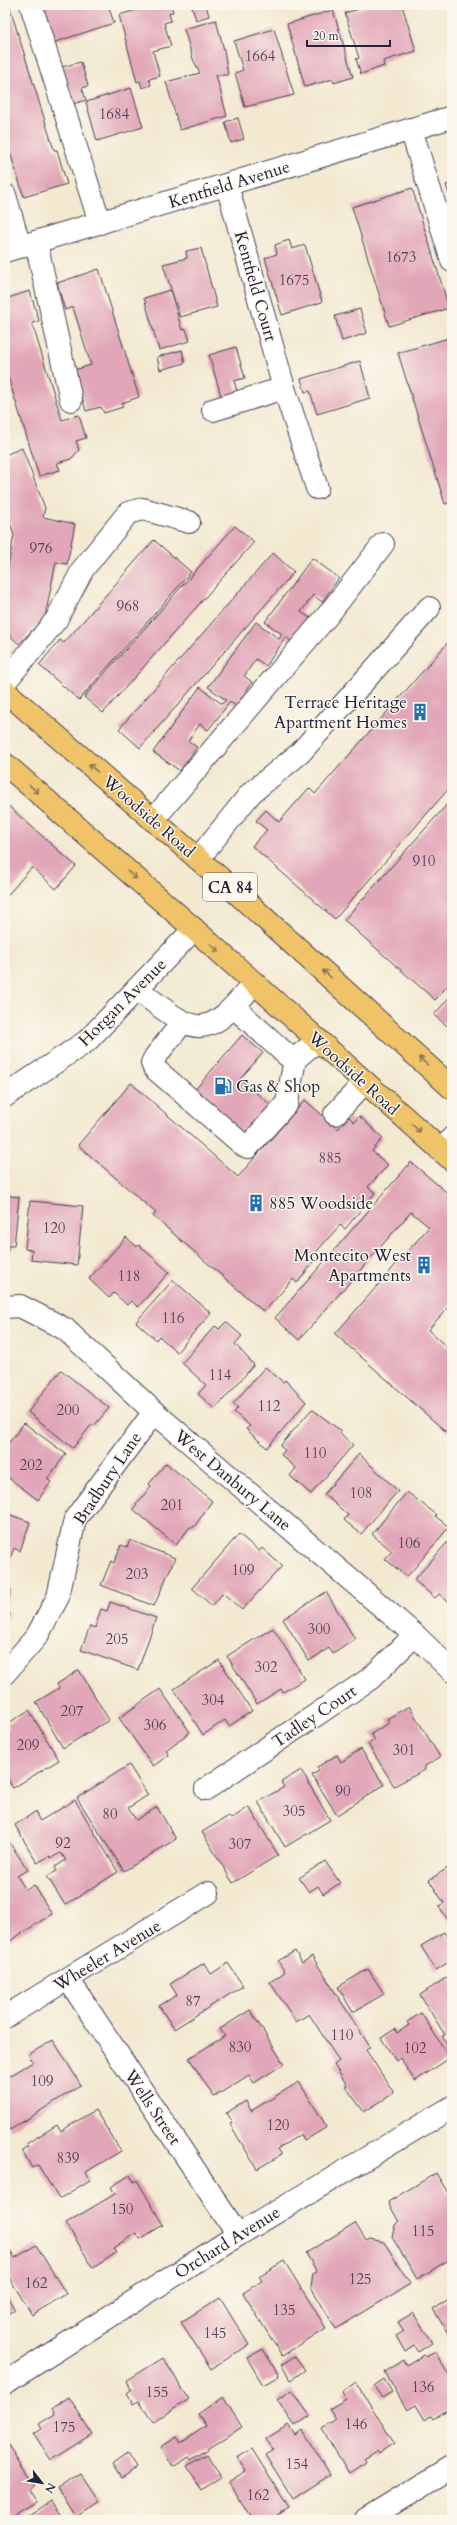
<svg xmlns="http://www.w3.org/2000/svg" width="457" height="2525" viewBox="0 0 457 2525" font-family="Cardo,serif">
<rect width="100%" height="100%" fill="#fbf7ec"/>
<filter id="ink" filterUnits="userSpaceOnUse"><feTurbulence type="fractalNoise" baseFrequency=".025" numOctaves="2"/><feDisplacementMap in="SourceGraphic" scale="8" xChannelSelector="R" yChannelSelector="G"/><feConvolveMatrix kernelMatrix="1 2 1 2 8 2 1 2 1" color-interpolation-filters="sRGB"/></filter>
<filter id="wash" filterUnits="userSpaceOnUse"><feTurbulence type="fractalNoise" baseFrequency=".012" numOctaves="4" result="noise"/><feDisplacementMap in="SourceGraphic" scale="16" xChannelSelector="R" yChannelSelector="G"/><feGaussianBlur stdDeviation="0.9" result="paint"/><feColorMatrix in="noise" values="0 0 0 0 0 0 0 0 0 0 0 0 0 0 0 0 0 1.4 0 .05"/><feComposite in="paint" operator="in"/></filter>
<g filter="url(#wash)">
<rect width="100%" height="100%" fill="#f3e9d1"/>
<g id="blocks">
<g fill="#e1a6b7">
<path d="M5,5H9L54,150H57L67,184L24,197L5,136Z"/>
<path d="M37,5H108L114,23L49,44Z"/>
<path d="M154,5H171L173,12L169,13L171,21L164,23L171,46L153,51L160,76L149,79L151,85L142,88L140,81L137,82L119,15Z"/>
<path d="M200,5H206L209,16L196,20L192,7Z"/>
<path d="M373,5H402L416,51L383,61L384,66L361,74L356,59L359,58L345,13Z"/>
<path d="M333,10L353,77L334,83L333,79L305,87L287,24Z"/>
<path d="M216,20L224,50L228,75H216L227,116L180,130L166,82L200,73L193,59L184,29Z"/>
<path d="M274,29L294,95L245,107L235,73L243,70L234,41Z"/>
<path d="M81,62L88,86L82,88L86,100L73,104L62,67Z"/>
<path d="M131,88L143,127L97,141L86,102Z"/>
<path d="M238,118L244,139L231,143L225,122Z"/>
<path d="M452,183V203L446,185Z"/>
<path d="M412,188L449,308L389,326L352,207Z"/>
<path d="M289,240L292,249L305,245L322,302L282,315L265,258L277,254L275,245Z"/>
<path d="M201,248L217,307L180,317L163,264L187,258L186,251Z"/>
<path d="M99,269L139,397L122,403L123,407L104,413L101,407L86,411L74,370L91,365L73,307L65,310L57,283Z"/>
<path d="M170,290L182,330L186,329L190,341L159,350L144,298Z"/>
<path d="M30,291L39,321L32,323L62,420L79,415L86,438L76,441L79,450L71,459L57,463L60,470L39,476L5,367V299Z"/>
<path d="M360,309L367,333L342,341L335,316Z"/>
<path d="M452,337V502L445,504L398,353Z"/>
<path d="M236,347L245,378L234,381L243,411L227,416L209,355Z"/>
<path d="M182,350L185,363L160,370L157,357Z"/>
<path d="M360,361L370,398L317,414L310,391L305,392L301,379Z"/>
<path d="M22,448L45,508L43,517L75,524L67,564L56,562L45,617L19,644L5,631V581L14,535L5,509V455Z"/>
<path d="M235,526L254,542L103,713L84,697Z"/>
<path d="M154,540L191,572L79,700L39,665L60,640L64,643Z"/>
<path d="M273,553L294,572L140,748L119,729Z"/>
<path d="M312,558L339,578L322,602L313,595L301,612L310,618L292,642L286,637L266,666L256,659L244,676L252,682L236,706L230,702L208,730L200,724L188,741L197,747L180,771L153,752L200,687L222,704L226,700L208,687L256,622L279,639L282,634L265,622Z"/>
<path d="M452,638V785L335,919L252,846L267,830L256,821L266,810L279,822L309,788L315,794Z"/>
<path d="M450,801L452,803V981L435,1000L344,920Z"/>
<path d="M5,803L76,866L56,889L32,867L5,898Z"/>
<path d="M452,994V1030L434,1015Z"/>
<path d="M242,1035L263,1053L240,1079L275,1109L248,1140L193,1092Z"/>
<path d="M131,1083L238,1177L305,1100L338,1129L349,1117L354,1122L359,1116L383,1138L372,1151L388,1165L368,1187L375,1193L345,1229L340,1225L309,1260L313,1263L297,1283L293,1279L264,1312L153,1216L156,1213L78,1145Z"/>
<path d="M411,1162L452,1197V1303L428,1330L452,1352V1437L335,1334L429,1227L411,1212L299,1340L275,1318Z"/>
<path d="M5,1195L19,1197L14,1246H8V1251H5Z"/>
<path d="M30,1201L83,1206L77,1265L31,1260L32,1250L25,1249Z"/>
<path d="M126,1237L137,1247L139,1245L169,1272L138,1307L131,1301L127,1305L114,1293L109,1298L89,1279Z"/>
<path d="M173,1280L211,1313L177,1352L159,1336L156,1340L136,1322Z"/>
<path d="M226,1322L242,1336L235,1344L254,1365L215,1409L198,1394L206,1385L182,1363L215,1326L219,1329Z"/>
<path d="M265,1367L283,1382L285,1380L306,1402L267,1448L246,1429L250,1426L234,1412L238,1408L233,1404Z"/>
<path d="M61,1370L109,1408L94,1426L92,1424L73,1448L28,1412Z"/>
<path d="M312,1409L341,1431L340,1433L353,1445L311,1494L290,1476L296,1468L281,1455L285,1450L280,1446Z"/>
<path d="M24,1423L66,1454L47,1479L51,1482L38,1500L5,1475V1448Z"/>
<path d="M359,1454L398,1491L361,1534L344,1520L348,1515L324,1494Z"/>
<path d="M166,1463L212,1501L194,1527H190L176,1545L133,1509L151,1486L149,1484Z"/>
<path d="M407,1492L437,1515L435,1516L449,1527L407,1577L385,1559L392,1551L372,1534Z"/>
<path d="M5,1513L30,1522L20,1551L14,1548L7,1568L5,1567Z"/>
<path d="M239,1534L259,1551L262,1548L282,1566L242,1610L223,1593L212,1606L192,1588Z"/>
<path d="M452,1537V1605L439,1594L435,1598L414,1580Z"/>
<path d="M130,1540L175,1558L154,1606L101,1585L111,1561L114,1563L121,1545L127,1547Z"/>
<path d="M5,1580L9,1581L7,1588L11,1590L5,1607Z"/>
<path d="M326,1592L355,1639L333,1654L329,1648L309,1661L283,1619Z"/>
<path d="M110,1602L156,1618L138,1670L81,1650L90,1626L95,1628L101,1609L107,1611Z"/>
<path d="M5,1612L10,1613L5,1627Z"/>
<path d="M273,1628L305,1679L283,1692L281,1689L257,1704L227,1656Z"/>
<path d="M219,1660L252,1711L229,1726L225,1720L203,1735L174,1689Z"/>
<path d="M79,1670L109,1720L63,1748L36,1702L59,1688L57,1684Z"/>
<path d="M160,1689L190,1732L166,1750L169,1755L153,1766L119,1718Z"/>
<path d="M409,1706L440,1757L425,1766V1770L394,1786L368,1744L375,1740L371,1734L389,1723L387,1719Z"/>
<path d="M29,1710L59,1760L13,1788L5,1774V1730L9,1728L7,1724Z"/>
<path d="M361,1749L384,1785L337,1815L312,1775L319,1771L317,1767L337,1755L341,1762Z"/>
<path d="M129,1765L148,1795L128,1808L136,1820L157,1807L176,1839L124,1871L77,1798Z"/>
<path d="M301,1770L330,1820L285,1847L258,1802L284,1787L281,1782Z"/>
<path d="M75,1800L118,1872L65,1905L47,1876L57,1871L55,1867L66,1860L61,1853L51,1858L50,1856L37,1863L15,1825L35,1812L40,1821Z"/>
<path d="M249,1807L278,1855L233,1883L202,1832L229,1816L231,1819Z"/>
<path d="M5,1836L28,1870L17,1876L26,1890L34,1885L52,1914L5,1944Z"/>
<path d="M325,1861L340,1883L323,1894L318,1886L309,1892L299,1878Z"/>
<path d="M451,1866L452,1868V1927L439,1906L444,1903L429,1880Z"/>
<path d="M444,1932L452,1944V1960L436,1970L421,1946Z"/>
<path d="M295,1951L302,1963L312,1956L370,2047L366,2050L394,2093L364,2112L345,2086L347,2085L334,2065L339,2061L309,2014L296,2022L270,1982L285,1972L278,1961Z"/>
<path d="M204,1963L211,1974L228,1963L243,1986L174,2029L159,2006L177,1995L170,1984Z"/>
<path d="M368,1969L384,1994L353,2012L338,1987Z"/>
<path d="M452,1974V2051L442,2036L445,2035L420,1995Z"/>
<path d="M250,2010L284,2064L254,2083L249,2075L214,2097L189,2058L225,2036L220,2029Z"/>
<path d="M421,2013L450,2058L415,2081L400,2058L396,2061L381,2038L395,2029L397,2033L409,2025L407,2022Z"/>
<path d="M53,2040L81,2085L10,2130L5,2122V2072L8,2077L33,2062L28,2055Z"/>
<path d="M299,2082L327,2127L304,2141L301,2134L277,2149L281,2155L257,2169L230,2124L232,2123L226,2113L246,2101L251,2111Z"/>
<path d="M95,2110L121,2151L86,2172L90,2180L59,2199L38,2165L32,2168L22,2150L28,2146L26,2144L57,2125L61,2131Z"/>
<path d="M436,2173L448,2193L452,2191V2258L417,2279L392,2237L395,2225L399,2222L388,2202Z"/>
<path d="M130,2175L134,2182L137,2180L163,2225L140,2239L136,2233L113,2248L116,2253L93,2268L66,2223L115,2194L111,2187Z"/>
<path d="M355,2223L366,2241L370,2239L384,2242L410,2284L336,2329L311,2287L313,2274L317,2272L306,2253Z"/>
<path d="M36,2245L66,2294L32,2315L5,2271V2255L11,2251L15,2258Z"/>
<path d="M284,2261L326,2328L282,2356L243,2293L262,2281L259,2276Z"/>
<path d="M5,2293L15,2310L5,2316Z"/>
<path d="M452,2297V2333L449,2335L433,2309Z"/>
<path d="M220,2298L249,2345L211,2369L181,2322Z"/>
<path d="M413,2313L432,2343L418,2352L414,2346L405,2352L396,2336L404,2331L398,2322Z"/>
<path d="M263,2349L279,2376L263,2385L247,2358Z"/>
<path d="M435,2352L452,2381V2407L433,2419L431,2416L425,2420L416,2405L407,2410L385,2372L404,2360L407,2365L424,2355L426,2357Z"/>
<path d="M295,2356L305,2370L291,2380L281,2365Z"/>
<path d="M163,2358L189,2399L153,2423L139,2401L134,2404L127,2393L131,2390L126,2381Z"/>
<path d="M384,2379L392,2392L382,2398L374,2386Z"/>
<path d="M356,2382L394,2443L379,2453L377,2450L364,2458L366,2462L349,2473L322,2429L336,2420L329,2409L346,2399L342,2392Z"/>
<path d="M292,2390L310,2416L295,2426L277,2400Z"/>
<path d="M69,2397L92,2434L51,2460L34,2434L42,2429L39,2424L55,2414L52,2408Z"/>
<path d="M223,2397L242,2427L191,2460L189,2457L173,2467L161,2447L177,2437L181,2443L206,2426L198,2414Z"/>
<path d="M288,2425L295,2435L302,2430L330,2475L293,2499L265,2454L273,2449L266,2439Z"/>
<path d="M8,2445L34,2485L28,2490L36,2502L10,2518L5,2511V2446Z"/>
<path d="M252,2449L289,2508L270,2520H252L228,2482L246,2471L237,2458Z"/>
<path d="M127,2454L136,2468L122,2478L113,2464Z"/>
<path d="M207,2454L221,2478L201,2490L187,2466Z"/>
<path d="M81,2474L99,2501L76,2516L58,2488Z"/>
<path d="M51,2501L61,2516L55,2520H23Z"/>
</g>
</g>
</g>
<g filter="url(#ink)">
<use href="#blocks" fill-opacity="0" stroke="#414052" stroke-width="1"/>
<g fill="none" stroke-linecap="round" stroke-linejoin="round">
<g stroke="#414052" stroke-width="24">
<g id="minor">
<path d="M31,5L100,223"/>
<path d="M411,129L452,261"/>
<path d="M227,185L284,388L317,488"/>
<path d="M5,195L20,247"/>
<path d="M36,242L71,400"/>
<path d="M5,251L452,117"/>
<path d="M213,410L284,388"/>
<path d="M5,682L56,620L83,569L128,513L143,509L189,522"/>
<path d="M153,820L328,615L383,544"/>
<path d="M198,859L251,793L300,753L429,608"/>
<path d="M137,989C195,1033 203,1046 254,983"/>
<path d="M234,1007L288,1056L295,1059L318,1040"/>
<path d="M182,1023L155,1057L152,1063L154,1068L243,1145L248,1147L287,1103L295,1059"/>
<path d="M5,1096L87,1041L194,929"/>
<path d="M335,1114L365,1082"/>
<path d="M441,1151L452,1138"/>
<path d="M5,1307L20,1306L65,1329L154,1412L415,1635L452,1671"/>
<path d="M5,1673L37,1636L58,1597L75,1519L154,1412"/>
<path d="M206,1789L371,1678L415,1635"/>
<path d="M68,1979L238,2235"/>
<path d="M5,2017L208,1893"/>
<path d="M5,2383L238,2235L452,2107"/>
<path d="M366,2520L452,2467"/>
</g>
</g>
<g stroke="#414052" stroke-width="24">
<g id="major">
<path d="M5,691L220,878L452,1088"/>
<path d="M5,764L194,929L452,1160"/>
</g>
</g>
<use href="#minor" stroke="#fff" stroke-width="22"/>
<use href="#major" stroke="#f0c369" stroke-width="22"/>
</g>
<defs><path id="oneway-shaft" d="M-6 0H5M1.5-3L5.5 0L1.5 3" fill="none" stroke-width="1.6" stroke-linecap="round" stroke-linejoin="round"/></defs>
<g stroke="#897252">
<use href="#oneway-shaft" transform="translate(93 768) rotate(-139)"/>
<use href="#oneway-shaft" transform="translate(34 789) rotate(41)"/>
<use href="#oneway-shaft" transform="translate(132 875) rotate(41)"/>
<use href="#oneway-shaft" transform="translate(215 948) rotate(42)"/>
<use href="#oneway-shaft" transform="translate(327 974) rotate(-138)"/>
<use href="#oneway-shaft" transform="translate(423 1061) rotate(-138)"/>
<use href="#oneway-shaft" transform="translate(416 1128) rotate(42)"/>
</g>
</g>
<defs>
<g id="building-bare" transform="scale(1.38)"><path d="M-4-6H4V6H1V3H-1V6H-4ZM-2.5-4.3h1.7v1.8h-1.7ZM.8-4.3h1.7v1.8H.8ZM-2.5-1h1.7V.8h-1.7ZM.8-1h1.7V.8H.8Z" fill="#1f6fb2" stroke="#fbf7ec" stroke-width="2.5" paint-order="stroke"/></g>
<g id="fuel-bare" transform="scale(1.38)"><path d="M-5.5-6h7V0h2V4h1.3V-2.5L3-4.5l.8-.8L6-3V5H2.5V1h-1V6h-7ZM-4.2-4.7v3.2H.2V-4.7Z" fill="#1f6fb2" stroke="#fbf7ec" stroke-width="2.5" paint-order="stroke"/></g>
</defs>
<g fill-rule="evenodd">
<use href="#building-bare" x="420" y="712"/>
<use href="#fuel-bare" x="223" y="1086"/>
<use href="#building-bare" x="256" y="1203"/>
<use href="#building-bare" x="424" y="1265"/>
</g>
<g text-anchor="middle" stroke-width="3" stroke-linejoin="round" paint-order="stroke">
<g font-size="15" fill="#52435a">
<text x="260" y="61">1664</text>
<text x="114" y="119">1684</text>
<text x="401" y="262">1673</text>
<text x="294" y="285">1675</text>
<text x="41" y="553">976</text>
<text x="128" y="611">968</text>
<text x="424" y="866">910</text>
<text x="330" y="1163">885</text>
<text x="54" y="1233">120</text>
<text x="129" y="1281">118</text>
<text x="173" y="1323">116</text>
<text x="220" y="1380">114</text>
<text x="269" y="1411">112</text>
<text x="68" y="1415">200</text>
<text x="315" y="1458">110</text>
<text x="31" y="1470">202</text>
<text x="361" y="1498">108</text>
<text x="172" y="1510">201</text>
<text x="409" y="1548">106</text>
<text x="243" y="1575">109</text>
<text x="137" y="1579">203</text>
<text x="319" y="1634">300</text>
<text x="117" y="1644">205</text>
<text x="266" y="1672">302</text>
<text x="213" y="1705">304</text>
<text x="72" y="1716">207</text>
<text x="155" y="1730">306</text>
<text x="28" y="1750">209</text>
<text x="404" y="1755">301</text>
<text x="343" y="1796">90</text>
<text x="294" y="1816">305</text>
<text x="110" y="1819">80</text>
<text x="63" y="1848">92</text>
<text x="240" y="1849">307</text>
<text x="193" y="2006">87</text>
<text x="342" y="2040">110</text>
<text x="240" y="2052">830</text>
<text x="415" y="2053">102</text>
<text x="42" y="2086">109</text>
<text x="278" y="2130">120</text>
<text x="68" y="2163">839</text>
<text x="122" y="2214">150</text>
<text x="423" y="2236">115</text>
<text x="360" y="2284">125</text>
<text x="36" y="2288">162</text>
<text x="284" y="2315">135</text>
<text x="215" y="2338">145</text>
<text x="423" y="2392">136</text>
<text x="157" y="2397">155</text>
<text x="356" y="2429">146</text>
<text x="64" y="2432">175</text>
<text x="297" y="2469">154</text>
<text x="258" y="2500">162</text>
</g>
<rect fill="#fbf7ec" stroke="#636270" stroke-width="1" x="203" y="873" width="54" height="28" rx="3"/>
<g font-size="16" font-weight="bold" fill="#22223b">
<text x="230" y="893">CA 84</text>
</g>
<g font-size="17" fill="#22223b" stroke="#fbf7ec">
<text transform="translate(229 184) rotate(-17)" y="6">Kentfield Avenue</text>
<text transform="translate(256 286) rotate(74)" y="6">Kentfield Court</text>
<text transform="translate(149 816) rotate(41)" y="6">Woodside Road</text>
<text transform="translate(122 1002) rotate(-45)" y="6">Horgan Avenue</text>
<text transform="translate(354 1073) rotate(42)" y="6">Woodside Road</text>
<text transform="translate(107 1478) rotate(-56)" y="6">Bradbury Lane</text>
<text transform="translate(233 1480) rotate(40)" y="6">West Danbury Lane</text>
<text transform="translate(314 1716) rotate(-34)" y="6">Tadley Court</text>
<text transform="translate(107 1955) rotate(-31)" y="6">Wheeler Avenue</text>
<text transform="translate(153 2107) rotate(56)" y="6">Wells Street</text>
<text transform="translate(227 2242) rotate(-32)" y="6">Orchard Avenue</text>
</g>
<g font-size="17" fill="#22223b" stroke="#fbf7ec" text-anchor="end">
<text x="407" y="708">Terrace Heritage<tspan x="407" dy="20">Apartment Homes</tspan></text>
<text x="236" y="1092" text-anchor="start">Gas &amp; Shop</text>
<text x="269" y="1209" text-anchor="start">885 Woodside</text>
<text x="411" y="1261">Montecito West<tspan x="411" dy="20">Apartments</tspan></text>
</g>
</g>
<rect width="457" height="2525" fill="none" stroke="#fbf7ec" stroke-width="20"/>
<g transform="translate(42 2483) rotate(121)" stroke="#fbf7ec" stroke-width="3" paint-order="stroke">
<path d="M0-3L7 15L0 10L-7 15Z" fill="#22223b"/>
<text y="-6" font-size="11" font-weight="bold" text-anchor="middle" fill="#22223b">N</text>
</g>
<path d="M307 40v6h83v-6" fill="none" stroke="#22223b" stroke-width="2"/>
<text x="313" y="40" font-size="12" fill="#22223b" stroke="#fbf7ec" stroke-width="3" paint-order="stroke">20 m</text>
</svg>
